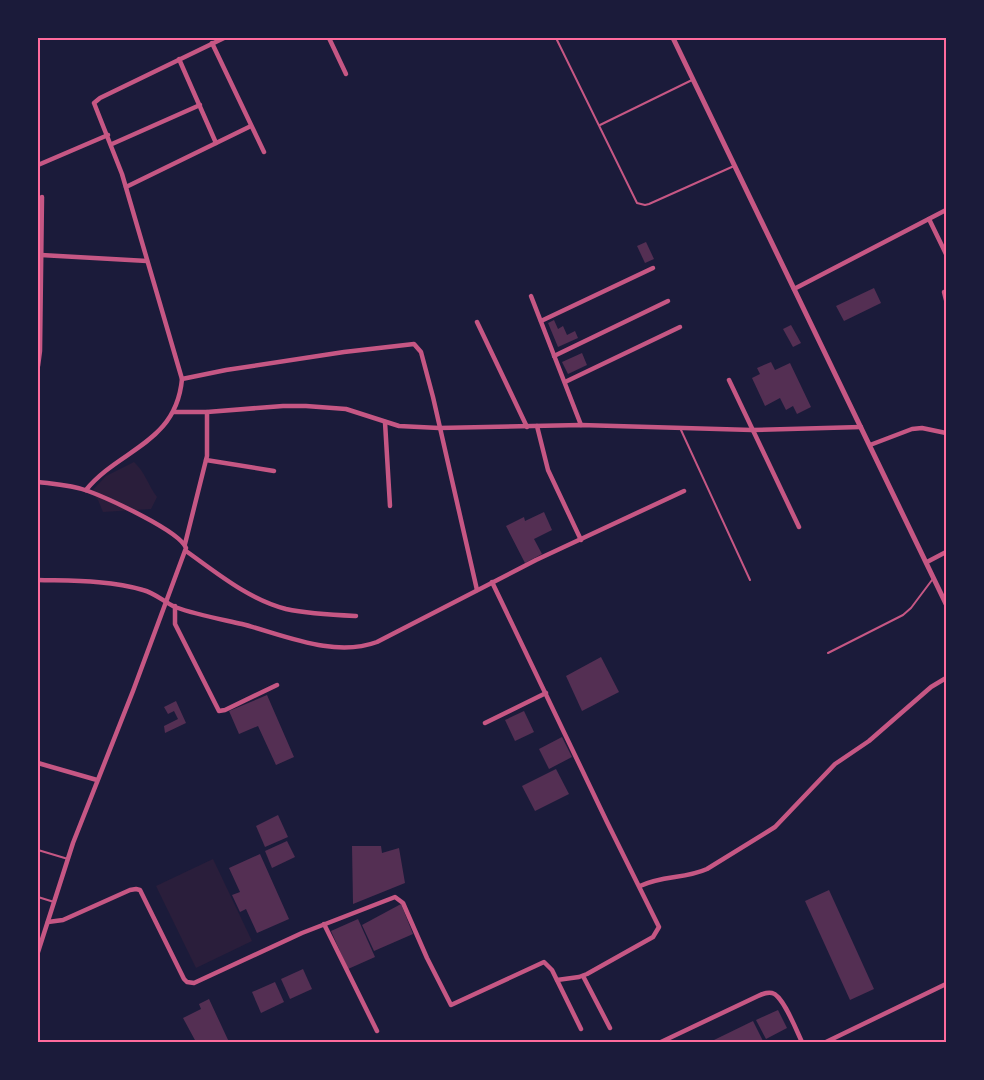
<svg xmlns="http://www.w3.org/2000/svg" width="984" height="1080" viewBox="0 0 984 1080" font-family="Quicksand,sans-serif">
<rect width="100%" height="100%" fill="#1b1b3a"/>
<g fill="#2a1e3b">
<path d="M134,462C145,472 148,485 157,497L151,509L103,512L98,500L91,492L106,476Z"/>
<path d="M213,859L252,941L196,968L156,886Z"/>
</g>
<g fill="#542f53">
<path d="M646,242L654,259L645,263L637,246Z"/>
<path d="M874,288L881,303L844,321L836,306Z"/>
<path d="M554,320L558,329L563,326L567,335L575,331L578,338L558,347L548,323Z"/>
<path d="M791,325L801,343L793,347L783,329Z"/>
<path d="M582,353L587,365L568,374L562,362Z"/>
<path d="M771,362L775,370L790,363L811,407L797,414L793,406L786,410L780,398L765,406L752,378L760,374L757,368Z"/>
<path d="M544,512L552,530L534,539L542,554L525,563L506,526L524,517L525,521Z"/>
<path d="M601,657L619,692L582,711L566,676Z"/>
<path d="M267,695L294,757L276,765L258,726L239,734L229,711Z"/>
<path d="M176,701L186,723L165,733L164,726L178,719L174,711L168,714L164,707Z"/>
<path d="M524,711L534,732L515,741L505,720Z"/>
<path d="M562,737L572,757L549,769L539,749Z"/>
<path d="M556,769L569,794L535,811L522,786Z"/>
<path d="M278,815L288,837L265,847L256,826Z"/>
<path d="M287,841L295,857L272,868L265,851Z"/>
<path d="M352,846H381L382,853L399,848L405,883L353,904Z"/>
<path d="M260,854L289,919L257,933L246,909L240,912L232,895L240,892L229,868Z"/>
<path d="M829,890L874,989L850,1000L805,901Z"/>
<path d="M401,904L413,934L374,951L362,925Z"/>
<path d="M358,919L375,957L348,969L331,931Z"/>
<path d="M303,969L312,989L290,999L281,979Z"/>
<path d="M275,982L284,1002L261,1013L252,992Z"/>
<path d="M209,999L229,1042H196L183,1018L201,1009L199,1004Z"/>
<path d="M778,1010L787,1028L766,1039L756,1020Z"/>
<path d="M753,1021L763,1041L715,1042L714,1040Z"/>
</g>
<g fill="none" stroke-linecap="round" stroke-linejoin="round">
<g stroke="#c65784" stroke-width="2">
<path d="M556,38L637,203L645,205L649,204L734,166"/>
<path d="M600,125L692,80"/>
<path d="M681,430L750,580"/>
<path d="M828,653L903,615L911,608L932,580"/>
<path d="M38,850L68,859"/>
<path d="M38,897L54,902"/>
</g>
<g stroke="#c65784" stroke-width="4.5">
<path d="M329,38L346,74"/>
<path d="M212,43L264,152"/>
<path d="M179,59L216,143"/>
<path d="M112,144L200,105"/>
<path d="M38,165L108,135"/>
<path d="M126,187L251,126"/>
<path d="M929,219L946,254"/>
<path d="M41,255L147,261"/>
<path d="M794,289L946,210"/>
<path d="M944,292L946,300"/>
<path d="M531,296L581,425"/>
<path d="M541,321L653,268"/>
<path d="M477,322L527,427"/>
<path d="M554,356L668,301"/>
<path d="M38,366L40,351L42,197"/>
<path d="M182,379L226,370L344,352L414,344L421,352L433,397L477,590"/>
<path d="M729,380L799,527"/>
<path d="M565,382L680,327"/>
<path d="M174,412H207L283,406H306L346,409L399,426L439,428L581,425L752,430L861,427"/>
<path d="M385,422L390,506"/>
<path d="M537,426L548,470L581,540"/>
<path d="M870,445L912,429L922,428L946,433"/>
<path d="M206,460L274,471"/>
<path d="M38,482C54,484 72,485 88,491C107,498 180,531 186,548L133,691L73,843L38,952"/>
<path d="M86,490C119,449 176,444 182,379L122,174L94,103L100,98L224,38"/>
<path d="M185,544L207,456V412"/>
<path d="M186,551C217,573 248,599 286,609C309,614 333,615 356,616"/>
<path d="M927,562L946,552"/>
<path d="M38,580C72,581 109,580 143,590C155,593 164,602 175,607C197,615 220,619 242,624C284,635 334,658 377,642L536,560L684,491"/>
<path d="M492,582L607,822L659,927L653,937L587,974L579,977L557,980"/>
<path d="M175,606V624L219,711L225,710L277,685"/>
<path d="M485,723L546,693"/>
<path d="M38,763L97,780"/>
<path d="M640,886C663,875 685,879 707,869L775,827L835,764L869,741L931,687L946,678"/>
<path d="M48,922L63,920L130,890L136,889L140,890L184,979L187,982L194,983L302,933L395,897L403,903L427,958L451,1005L544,962L552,970L581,1029"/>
<path d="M324,924L377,1031"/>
<path d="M583,976L610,1028"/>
<path d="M661,1042L758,996C762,994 767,992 772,993C783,995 797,1032 802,1042"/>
<path d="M826,1042L946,984"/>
</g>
<path stroke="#c65784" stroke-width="5" d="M673,38L946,604"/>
</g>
<rect width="984" height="1080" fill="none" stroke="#1b1b3a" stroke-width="78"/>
<rect x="39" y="39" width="906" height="1002" fill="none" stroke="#ff6b9d" stroke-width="2"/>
</svg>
